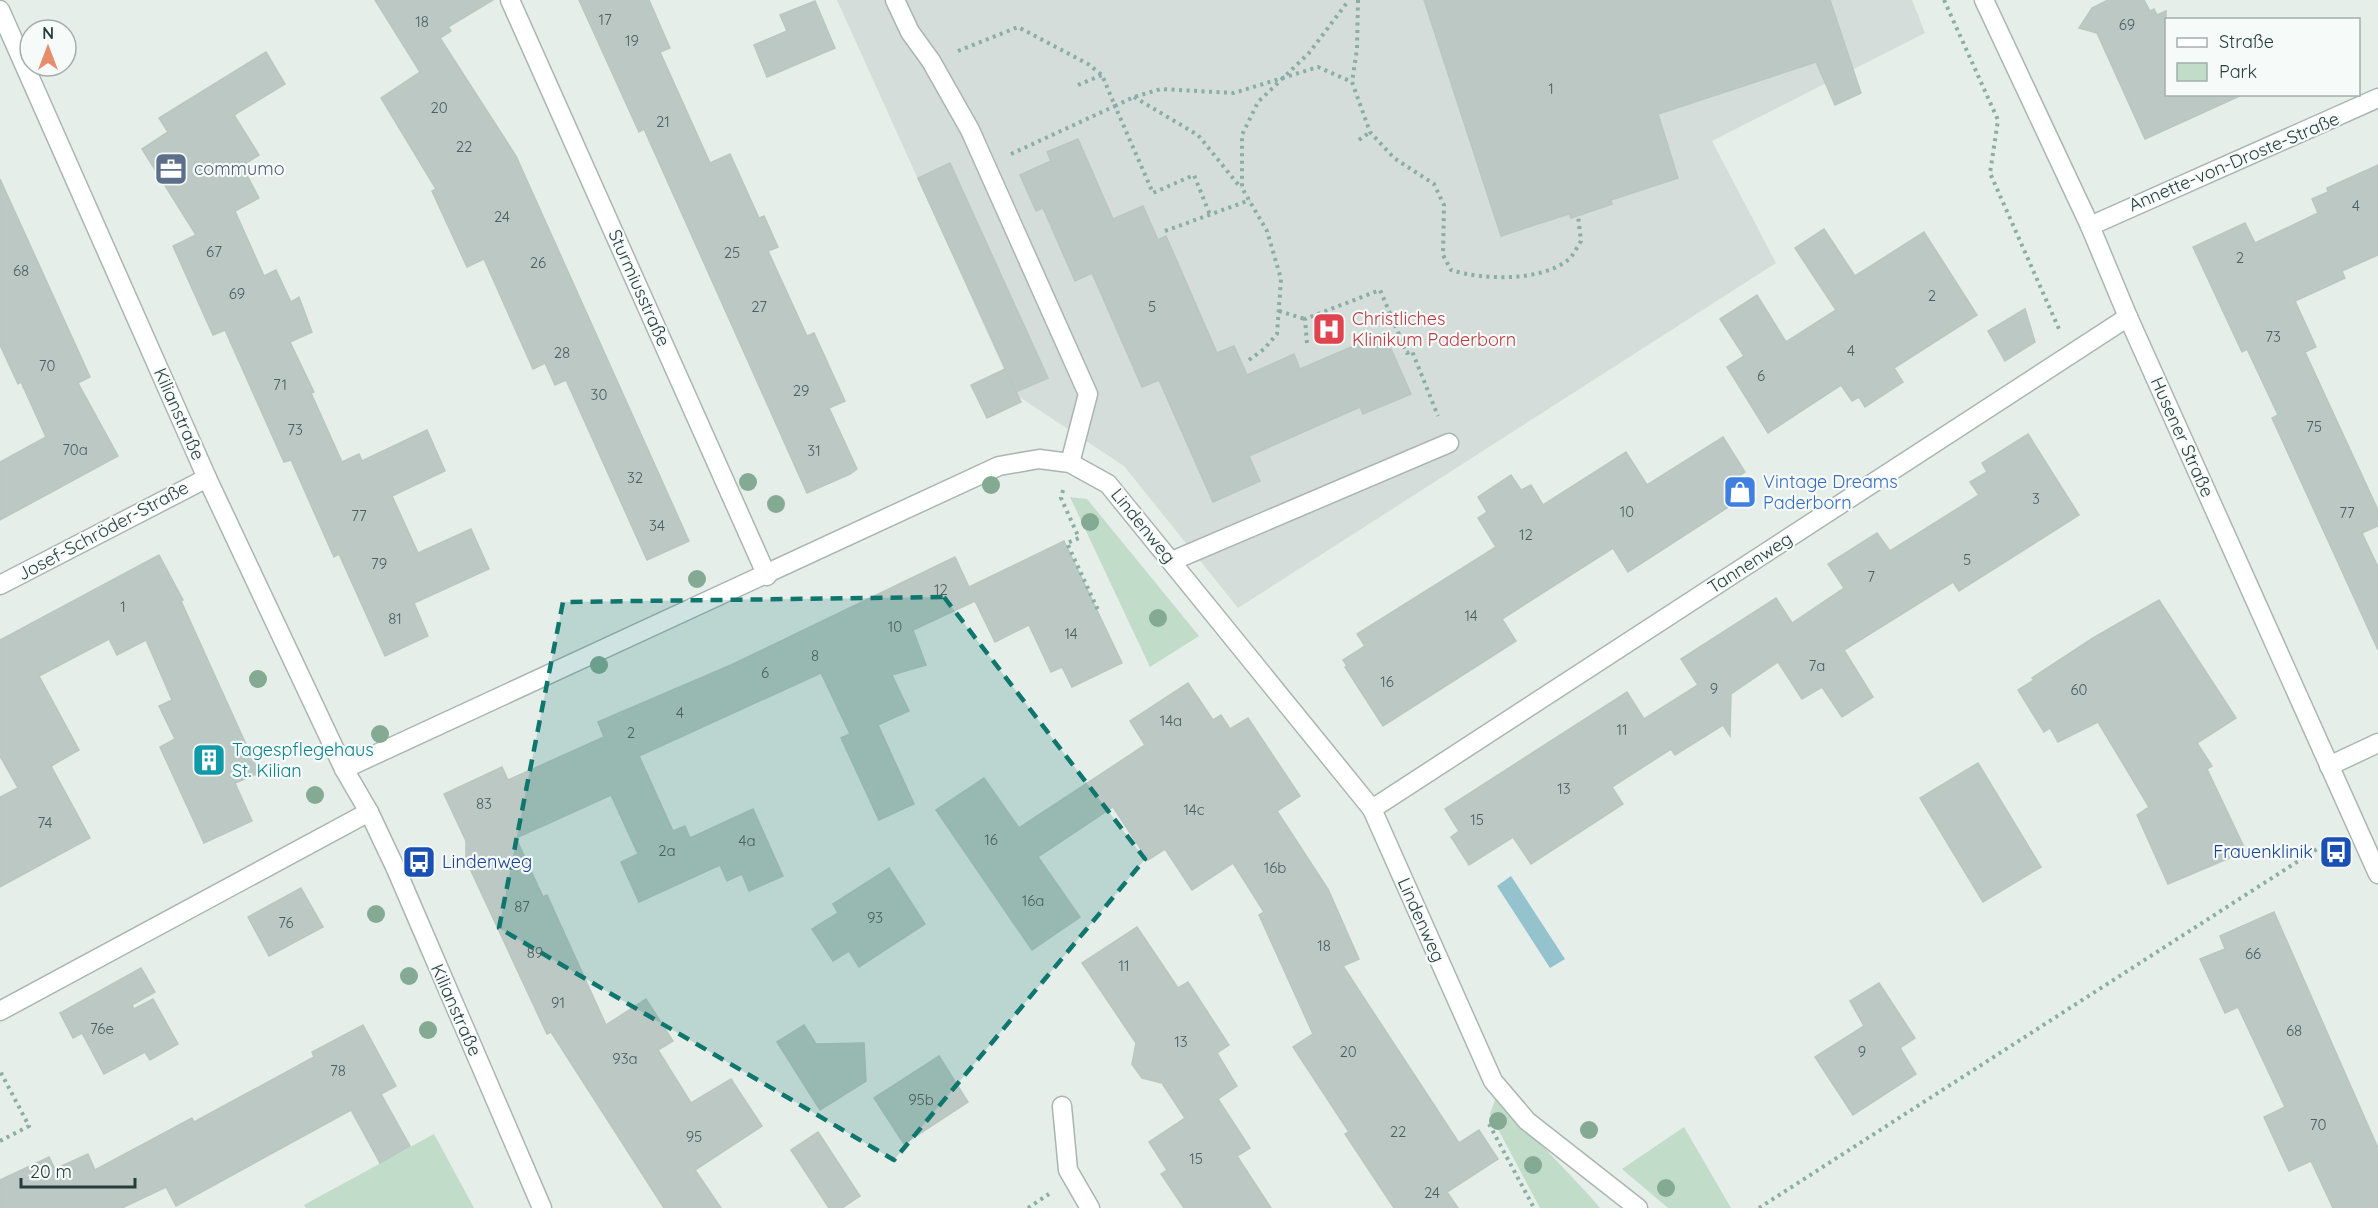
<svg xmlns="http://www.w3.org/2000/svg" width="2378" height="1208" viewBox="0 0 2378 1208" font-family="Quicksand,sans-serif">
<rect width="100%" height="100%" fill="#e6eeea"/>
<path fill="#d4ddd9" d="M837,0H1912L1925,33L1712,141L1776,263L1238,608L1124,466L1015,394Z"/>
<g fill="#c1dcc9">
<path d="M1070,497L1087,499L1199,636L1150,667Z"/>
<path d="M1496,1097L1587,1193L1600,1208H1540L1490,1114Z"/>
<path d="M1684,1127L1731,1208H1668L1622,1169Z"/>
<path d="M434,1134L474,1208H306L304,1205Z"/>
</g>
<path fill="#94c2cd" d="M1511,876L1565,959L1550,968L1497,886Z"/>
<g fill="#bbc8c4" stroke="#b9c7c1" stroke-width="1.5">
<path d="M375,0H493L448,27L451,31L440,38L516,156L689,541L647,560L566,380L555,385L545,363L533,369L484,259L467,267L432,191L436,189L381,98L420,72Z"/>
<path d="M579,0H649L670,48L660,52L710,163L730,154L759,218L764,216L778,247L768,251L807,336L814,333L845,401L829,408L857,469L850,474L807,493L644,129L639,132Z"/>
<path d="M1424,0H1830L1861,93L1835,105L1816,62L1658,114L1678,178L1611,200L1612,204L1571,218L1569,214L1501,236Z"/>
<path d="M2108,0H2144L2150,11L2154,9L2157,15L2166,11V94H2244L2145,139L2097,33L2079,28L2092,8Z"/>
<path d="M815,1L835,48L767,77L754,45L787,31L780,15Z"/>
<path d="M266,52L285,84L234,115L259,155L242,166L259,198L235,211L264,276L276,270L291,302L299,297L312,332L290,342L314,392L311,393L342,462L359,454L362,461L427,430L445,471L392,496L418,553L471,529L489,569L414,603L428,636L385,656L339,554L334,557L291,460L284,462L225,330L213,335L173,246L196,235L142,149L168,132L159,118Z"/>
<path d="M1078,139L1113,219L1143,206L1158,240L1166,236L1217,353L1234,346L1247,375L1294,354L1300,369L1384,333L1411,394L1363,414L1360,407L1249,456L1260,481L1213,502L1159,380L1142,387L1092,273L1075,281L1043,208L1036,211L1020,175L1051,161L1047,152Z"/>
<path d="M950,163L1048,378L1016,392L918,178Z"/>
<path d="M2378,165V255L2342,271L2345,278L2295,301L2316,347L2305,352L2378,510V526L2362,533L2378,567V650L2272,418L2278,415L2247,349L2242,352L2193,247L2245,223L2255,243L2318,213L2312,199L2328,192L2327,188Z"/>
<path d="M0,179L90,377L78,383L118,456L0,520V462L46,437L21,382L18,384L0,345Z"/>
<path d="M1824,229L1855,276L1924,232L1977,315L1894,368L1903,382L1865,407L1859,397L1852,401L1841,385L1768,433L1727,367L1744,356L1720,319L1757,295L1786,342L1836,310L1795,248Z"/>
<path d="M2025,309L2035,342L2005,361L1988,331Z"/>
<path d="M1005,369L1021,402L987,418L971,385Z"/>
<path d="M2028,434L2079,515L1959,591L1953,582L1844,650L1873,697L1842,717L1822,687L1802,699L1778,662L1731,694L1730,736L1723,725L1675,755L1671,749L1612,787L1623,804L1531,864L1513,837L1469,865L1451,837L1459,831L1445,809L1627,692L1644,719L1698,685L1681,659L1776,598L1792,623L1844,588L1828,564L1877,533L1890,551L1979,495L1970,482L1987,472L1982,463Z"/>
<path d="M1723,437L1745,472L1739,476L1750,493L1628,572L1613,548L1502,619L1516,641L1383,726L1345,667L1347,666L1343,660L1365,646L1357,634L1496,547L1478,518L1487,512L1478,497L1511,475L1521,490L1531,485L1543,505L1626,452L1647,485Z"/>
<path d="M1064,541L1122,663L1072,687L1062,667L1051,672L1029,625L995,642L975,601L913,630L926,665L892,675L909,711L878,725L914,804L879,820L841,738L850,734L821,673L639,756L673,831L685,826L690,838L753,809L783,876L749,891L742,874L727,881L720,865L639,902L621,862L638,854L611,795L516,838L543,897L547,895L606,1025L646,999L673,1041L658,1050L691,1103L731,1079L762,1126L695,1170L721,1208H664L551,1032L547,1034L466,860V841L444,794L502,767L508,780L604,737L598,722L731,665L955,557L969,587Z"/>
<path d="M159,555L183,600L181,601L259,773L235,783L252,821L204,843L160,747L175,739L159,706L172,700L146,640L117,655L109,639L39,676L79,750L51,766L90,838L0,887V797L18,788L0,756V640Z"/>
<path d="M2159,600L2236,718L2197,743L2212,766L2207,769L2246,851L2168,884L2137,815L2149,807L2098,722L2058,742L2050,728L2044,732L2018,690L2034,680L2032,678L2093,638Z"/>
<path d="M1188,683L1213,720L1221,715L1230,729L1248,718L1300,796L1277,811L1328,889L1359,959L1343,966L1459,1143L1479,1130L1498,1159L1447,1192L1458,1208H1394L1345,1134L1349,1132L1293,1047L1313,1034L1259,915L1264,912L1233,863L1192,890L1165,849L1148,860L1113,807L1038,857L1080,917L1032,950L936,810L984,778L1019,828L1145,745L1130,721Z"/>
<path d="M1978,763L2041,867L1983,902L1920,798Z"/>
<path d="M889,868L925,924L859,967L849,951L833,961L812,929L838,913L833,904Z"/>
<path d="M301,888L323,927L269,956L248,917Z"/>
<path d="M2274,912L2378,1148V1208H2333L2311,1161L2289,1171L2264,1117L2285,1107L2238,1007L2225,1013L2200,959L2225,949L2220,936Z"/>
<path d="M1137,927L1178,988L1188,982L1229,1045L1217,1053L1237,1086L1218,1099L1250,1148L1237,1156L1271,1208H1184L1161,1174L1167,1170L1149,1142L1185,1118L1162,1083L1142,1078L1132,1064L1136,1043L1082,963Z"/>
<path d="M141,968L155,992L132,1005L134,1009L153,999L178,1044L150,1060L145,1052L104,1074L82,1033L73,1038L60,1013Z"/>
<path d="M1879,983L1915,1038L1900,1048L1916,1074L1853,1115L1815,1057L1864,1026L1850,1001Z"/>
<path d="M363,1025L396,1086L381,1094L410,1146L380,1163L351,1110L176,1206L166,1187L122,1208H0V1180L49,1157L55,1169L88,1154L95,1170L192,1118L194,1122L314,1057L312,1052Z"/>
<path d="M804,1025L816,1044L864,1043L866,1081L820,1110L777,1042Z"/>
<path d="M939,1056L968,1102L904,1144L874,1098Z"/>
<path d="M818,1132L860,1196L842,1208H829L791,1150Z"/>
</g>
<g fill="none" stroke-linecap="round" stroke-linejoin="round">
<g stroke="#a9b6b1" stroke-width="21">
<g id="lane">
<path d="M895,0L910,32L931,61L970,130L1088,394L1070,463"/>
<path d="M1172,561L1449,443"/>
</g>
</g>
<g stroke="#a9b6b1" stroke-width="21">
<g id="street">
<path d="M510,0L767,576"/>
<path d="M1984,0L2090,226L2128,317L2378,874"/>
<path d="M0,10L207,478L344,769L369,812L396,869L542,1208"/>
<path d="M2090,226L2378,98"/>
<path d="M0,585L207,478"/>
<path d="M2329,766L2378,743"/>
<path d="M344,769L999,466L1039,459L1070,463L1108,484L1372,809L1493,1081L1527,1121L1638,1208"/>
<path d="M1372,809L2128,317"/>
<path d="M0,1011L369,812"/>
<path d="M1062,1106L1068,1170L1090,1208"/>
</g>
</g>
<g stroke="#89aea4" stroke-width="4" stroke-dasharray="3 4.5" stroke-linecap="butt">
<path d="M1358,0L1357,49L1352,82L1370,132L1394,158L1434,184L1444,205L1443,255L1451,270C1482,280 1540,282 1568,260C1573,256 1577,247 1581,241L1578,216"/>
<path d="M1944,0L1998,120L1990,173L2059,329"/>
<path d="M958,51L1018,27L1088,64L1102,75L1115,106L1134,97L1161,89L1234,93L1318,67L1352,82"/>
<path d="M1078,85L1102,75"/>
<path d="M1134,97L1198,135L1241,188"/>
<path d="M1359,140L1370,132"/>
<path d="M1011,154L1115,106L1153,193L1194,175L1210,215"/>
<path d="M1165,231L1250,200"/>
<path d="M1279,311L1305,319"/>
<path d="M1307,343L1305,319L1380,290L1407,353L1412,351L1438,416"/>
<path d="M1249,360L1264,349L1277,334L1281,279L1267,231L1242,188V135L1258,102L1309,53L1349,0"/>
<path d="M1063,490L1061,498L1079,538L1067,543L1098,610"/>
<path d="M1489,1124L1534,1208"/>
<path d="M0,1141L29,1126L0,1071"/>
<path d="M1028,1208L1049,1194"/>
<path d="M1759,1208L2331,840"/>
</g>
<use href="#lane" stroke="#fff" stroke-width="18"/>
<use href="#street" stroke="#fff" stroke-width="18"/>
</g>
<g fill="#84aa94">
<circle cx="748" cy="482" r="9"/>
<circle cx="991" cy="485" r="9"/>
<circle cx="776" cy="504" r="9"/>
<circle cx="1090" cy="522" r="9"/>
<circle cx="697" cy="579" r="9"/>
<circle cx="1158" cy="618" r="9"/>
<circle cx="599" cy="665" r="9"/>
<circle cx="258" cy="679" r="9"/>
<circle cx="380" cy="734" r="9"/>
<circle cx="315" cy="795" r="9"/>
<circle cx="376" cy="914" r="9"/>
<circle cx="409" cy="976" r="9"/>
<circle cx="428" cy="1030" r="9"/>
<circle cx="1498" cy="1121" r="9"/>
<circle cx="1589" cy="1130" r="9"/>
<circle cx="1533" cy="1165" r="9"/>
<circle cx="1666" cy="1188" r="9"/>
</g>
<path fill="#0f766e" fill-opacity="0.2" stroke="#0f766e" stroke-width="4.5" stroke-dasharray="12 8" stroke-linejoin="round" d="M944,597L1145,859L894,1160L499,928L563,602Z"/>
<defs>
<g id="office-square" transform="scale(1.725)"><rect x="-9" y="-9" width="18" height="18" rx="4" fill="#5c6f8a" stroke="#f6faf8"/><path d="M-6-3h4V-5.5h4V-3h4V5H-6ZM-1-4.5V-3h2v-1.5ZM-6 0V1H6V0Z" fill="#fff"/></g>
<g id="hospital-square" transform="scale(1.725)"><rect x="-9" y="-9" width="18" height="18" rx="4" fill="#e0444e" stroke="#f6faf8"/><path d="M-5-5h3v3.5h4V-5h3V5h-3V1.5h-4V5h-3Z" fill="#fff"/></g>
<g id="shop-square" transform="scale(1.725)"><rect x="-9" y="-9" width="18" height="18" rx="4" fill="#3f7fe0" stroke="#f6faf8"/><path d="M-5-2.5h2.3a2.7 3.5 0 0 1 5.4 0H5L5.5 6h-11ZM-1.5-2.5h3a1.5 2.3 0 0 0-3 0Z" fill="#fff"/></g>
<g id="building-square" transform="scale(1.725)"><rect x="-9" y="-9" width="18" height="18" rx="4" fill="#0f9aa8" stroke="#f6faf8"/><path d="M-4-6H4V6H1V3H-1V6H-4ZM-2.5-4.3h1.7v1.8h-1.7ZM.8-4.3h1.7v1.8H.8ZM-2.5-1h1.7V.8h-1.7ZM.8-1h1.7V.8H.8Z" fill="#fff"/></g>
<g id="bus-square" transform="scale(1.725)"><rect x="-9" y="-9" width="18" height="18" rx="4" fill="#1a4fb4" stroke="#f6faf8"/><path d="M-5-6H5V4H4V6H2V4H-2V6H-4V4H-5ZM-3.5-4V0h7V-4ZM-3.5 1.2v1.5H-2V1.2ZM2 1.2v1.5H3.5V1.2Z" fill="#fff"/></g>
</defs>
<g fill-rule="evenodd">
<use href="#office-square" x="171" y="169"/>
<use href="#hospital-square" x="1329" y="329"/>
<use href="#shop-square" x="1740" y="492"/>
<use href="#building-square" x="209" y="760"/>
<use href="#bus-square" x="2336" y="852"/>
<use href="#bus-square" x="419" y="862"/>
</g>
<g text-anchor="middle" stroke-width="4.5" stroke-linejoin="round" paint-order="stroke">
<g font-size="15" fill="#4b605c">
<text x="605" y="25">17</text>
<text x="422" y="27">18</text>
<text x="2127" y="30">69</text>
<text x="632" y="46">19</text>
<text x="1551" y="94">1</text>
<text x="439" y="113">20</text>
<text x="663" y="127">21</text>
<text x="464" y="152">22</text>
<text x="2356" y="211">4</text>
<text x="502" y="222">24</text>
<text x="214" y="257">67</text>
<text x="732" y="258">25</text>
<text x="2240" y="263">2</text>
<text x="538" y="268">26</text>
<text x="21" y="276">68</text>
<text x="237" y="299">69</text>
<text x="1932" y="301">2</text>
<text x="759" y="312">27</text>
<text x="1152" y="312">5</text>
<text x="2273" y="342">73</text>
<text x="1851" y="356">4</text>
<text x="562" y="358">28</text>
<text x="47" y="371">70</text>
<text x="1761" y="381">6</text>
<text x="280" y="390">71</text>
<text x="801" y="396">29</text>
<text x="599" y="400">30</text>
<text x="2314" y="432">75</text>
<text x="295" y="435">73</text>
<text x="75" y="455">70a</text>
<text x="814" y="456">31</text>
<text x="635" y="483">32</text>
<text x="2036" y="504">3</text>
<text x="1627" y="517">10</text>
<text x="2347" y="518">77</text>
<text x="359" y="521">77</text>
<text x="657" y="531">34</text>
<text x="1526" y="540">12</text>
<text x="1967" y="565">5</text>
<text x="379" y="569">79</text>
<text x="1871" y="582">7</text>
<text x="941" y="595">12</text>
<text x="123" y="612">1</text>
<text x="1471" y="621">14</text>
<text x="395" y="624">81</text>
<text x="895" y="632">10</text>
<text x="1071" y="639">14</text>
<text x="815" y="661">8</text>
<text x="1817" y="671">7a</text>
<text x="765" y="678">6</text>
<text x="1387" y="687">16</text>
<text x="1714" y="694">9</text>
<text x="2079" y="695">60</text>
<text x="680" y="718">4</text>
<text x="1171" y="726">14a</text>
<text x="1622" y="735">11</text>
<text x="631" y="738">2</text>
<text x="1564" y="794">13</text>
<text x="484" y="809">83</text>
<text x="1194" y="815">14c</text>
<text x="1477" y="825">15</text>
<text x="45" y="828">74</text>
<text x="991" y="845">16</text>
<text x="747" y="846">4a</text>
<text x="667" y="856">2a</text>
<text x="1275" y="873">16b</text>
<text x="1033" y="906">16a</text>
<text x="522" y="912">87</text>
<text x="875" y="923">93</text>
<text x="286" y="928">76</text>
<text x="1324" y="951">18</text>
<text x="535" y="958">89</text>
<text x="2253" y="959">66</text>
<text x="1124" y="971">11</text>
<text x="558" y="1008">91</text>
<text x="102" y="1034">76e</text>
<text x="2294" y="1036">68</text>
<text x="1181" y="1047">13</text>
<text x="1348" y="1057">20</text>
<text x="1862" y="1057">9</text>
<text x="625" y="1064">93a</text>
<text x="338" y="1076">78</text>
<text x="921" y="1105">95b</text>
<text x="2318" y="1130">70</text>
<text x="1398" y="1137">22</text>
<text x="694" y="1142">95</text>
<text x="1196" y="1164">15</text>
<text x="1432" y="1198">24</text>
</g>
<g font-size="18" fill="#263e39" stroke="#f6faf8">
<text transform="translate(2234 162) rotate(-23)" y="6">Annette-von-Droste-Straße</text>
<text transform="translate(639 288) rotate(66)" y="6">Sturmiusstraße</text>
<text transform="translate(179 414) rotate(66)" y="6">Kilianstraße</text>
<text transform="translate(2182 437) rotate(66)" y="6">Husener Straße</text>
<text transform="translate(1143 526) rotate(51)" y="6">Lindenweg</text>
<text transform="translate(103 531) rotate(-28)" y="6">Josef-Schröder-Straße</text>
<text transform="translate(1750 563) rotate(-33)" y="6">Tannenweg</text>
<text transform="translate(1421 920) rotate(66)" y="6">Lindenweg</text>
<text transform="translate(456 1010) rotate(66)" y="6">Kilianstraße</text>
</g>
<g font-size="18" fill="#4e5e75" stroke="#f6faf8" text-anchor="start">
<text x="194" y="175">commumo</text>
</g>
<g font-size="18" fill="#be3a42" stroke="#f6faf8" text-anchor="start">
<text x="1352" y="325">Christliches<tspan x="1352" dy="21">Klinikum Paderborn</tspan></text>
</g>
<g font-size="18" fill="#366cbe" stroke="#f6faf8" text-anchor="start">
<text x="1763" y="488">Vintage Dreams<tspan x="1763" dy="21">Paderborn</tspan></text>
</g>
<g font-size="18" fill="#0d838f" stroke="#f6faf8" text-anchor="start">
<text x="232" y="756">Tagespflegehaus<tspan x="232" dy="21">St. Kilian</tspan></text>
</g>
<g font-size="18" fill="#164399" stroke="#f6faf8" text-anchor="end">
<text x="2313" y="858">Frauenklinik</text>
<text x="442" y="868" text-anchor="start">Lindenweg</text>
</g>
</g>
<rect x="2165" y="18" width="195" height="78" fill="#f6faf8" stroke="#a3afac" stroke-width="1.5"/>
<rect x="2177" y="38" width="30" height="9" fill="#ffffff" stroke="#a3afac" stroke-width="1.5"/>
<text x="2219" y="48" font-size="18" fill="#263e39">Straße</text>
<rect x="2177" y="63" width="30" height="18" fill="#c1dcc9" stroke="#a3afac" stroke-width="1.5"/>
<text x="2219" y="78" font-size="18" fill="#263e39">Park</text>
<g transform="translate(48 48)"><circle r="28" fill="#f6faf8" stroke="#a3afac" stroke-width="1.5"/>
<path d="M0-4.5L10 22L0 15L-10 22Z" fill="#e68e6c"/>
<text y="-9" font-size="16" font-weight="bold" text-anchor="middle" fill="#263e39">N</text>
</g>
<path d="M21 1178v9h114v-9" fill="none" stroke="#263e39" stroke-width="3"/>
<text x="30" y="1178" font-size="18" fill="#263e39" stroke="#f6faf8" stroke-width="4.5" paint-order="stroke">20 m</text>
</svg>
